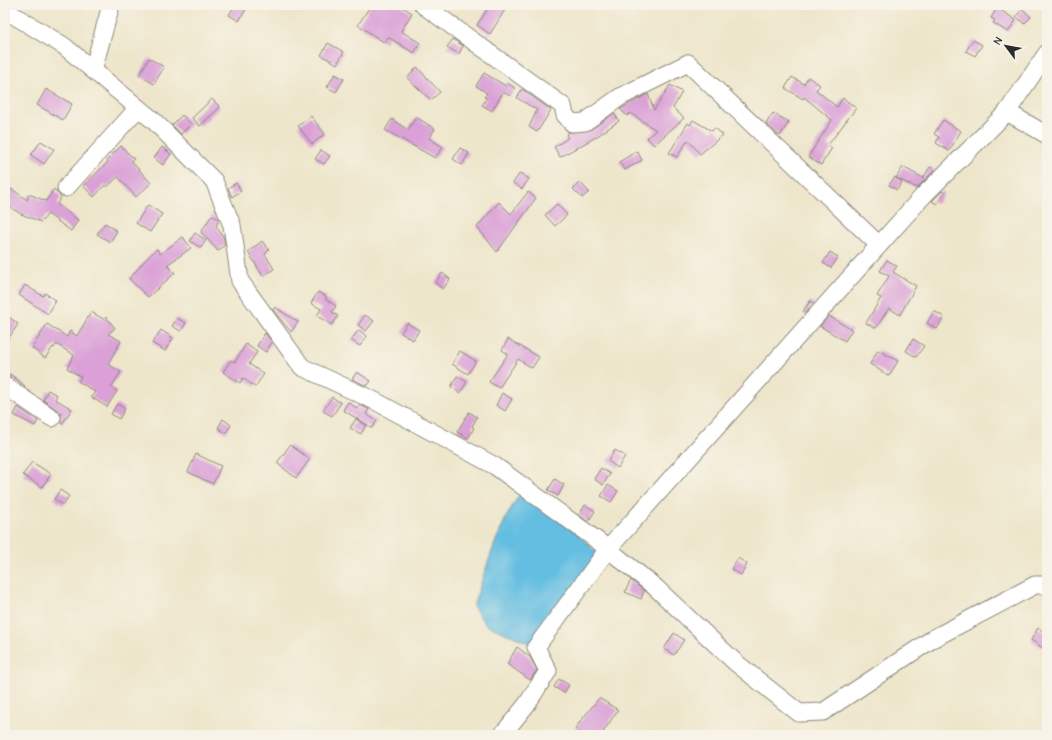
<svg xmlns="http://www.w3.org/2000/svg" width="1052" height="740" viewBox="0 0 1052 740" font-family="'Comic Neue',sans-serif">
<rect width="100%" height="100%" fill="#f7f3e8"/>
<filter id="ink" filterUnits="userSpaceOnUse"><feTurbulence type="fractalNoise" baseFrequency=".025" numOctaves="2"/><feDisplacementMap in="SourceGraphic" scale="8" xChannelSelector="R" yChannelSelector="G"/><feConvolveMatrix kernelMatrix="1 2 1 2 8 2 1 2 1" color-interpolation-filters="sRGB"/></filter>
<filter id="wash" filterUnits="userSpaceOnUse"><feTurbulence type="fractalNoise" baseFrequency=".012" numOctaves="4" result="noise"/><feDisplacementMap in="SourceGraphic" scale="16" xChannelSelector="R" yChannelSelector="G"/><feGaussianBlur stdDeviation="0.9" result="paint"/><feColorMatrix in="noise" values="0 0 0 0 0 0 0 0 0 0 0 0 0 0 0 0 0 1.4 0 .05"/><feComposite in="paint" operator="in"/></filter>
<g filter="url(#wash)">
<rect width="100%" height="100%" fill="#eee6cb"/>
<path fill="#63bee1" stroke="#477486" d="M522,491L578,534L598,554L532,644L486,625L473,606C487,568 498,524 522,491Z"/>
<g id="blocks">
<g fill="#daa0d7">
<path d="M235,5L246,9L239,21L229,15Z"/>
<path d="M371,5H399L412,13L401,31L420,43L414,53L388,37L385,43L358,25Z"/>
<path d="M490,5H508L490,34L477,25Z"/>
<path d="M997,8L1016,20L1008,32L993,23L995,20L991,18Z"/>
<path d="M1023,9L1031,17L1024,24L1016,16Z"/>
<path d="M453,39L463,46L459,54L447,47Z"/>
<path d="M973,40L982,45L975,56L966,51Z"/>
<path d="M328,43L344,52L337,64L321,55Z"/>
<path d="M149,58L164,67L154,84L139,75Z"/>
<path d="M417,67L440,92L431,100L407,78Z"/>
<path d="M484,73L506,86L507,83L515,88L510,96L503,92L492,111L482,105L487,98L484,97L487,93L476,86Z"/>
<path d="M335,74L344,79L336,92L327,87Z"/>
<path d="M792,77L804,84L808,77L820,85L816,90L837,107L843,98L856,108L828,145L832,148L821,165L808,157L832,120L804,97L803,99L785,88Z"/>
<path d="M670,85L682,92L673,108L684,118L654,145L647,138L656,130L630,113L627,116L620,109L648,94L654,110Z"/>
<path d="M46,89L72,104L63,120L37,105Z"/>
<path d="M522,89L551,110L537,132L529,127L537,110L517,98Z"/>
<path d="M212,99L220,107L200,126L192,118Z"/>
<path d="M614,113L619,121L596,137L560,157L554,147L568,138L566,135L569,132L590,130Z"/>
<path d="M773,113L789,122L780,136L766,124Z"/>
<path d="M182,115L191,124L181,134L172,125Z"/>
<path d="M311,116L325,134L312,144L298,126Z"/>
<path d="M416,117L435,129L429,138L443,147L435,158L385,130L392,119L408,130Z"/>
<path d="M693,120L712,131L715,128L723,135L700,154L688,140L677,157L669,153L688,123L690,125Z"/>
<path d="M943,120L961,131L949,151L936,143L939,137L934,134Z"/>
<path d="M41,141L54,149L44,164L31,155Z"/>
<path d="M121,146L134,159L131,161L151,183L136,197L118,177L107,187L105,185L94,197L83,186L108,162L107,160Z"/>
<path d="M162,147L171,154L163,165L154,158Z"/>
<path d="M460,148L469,153L462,165L453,159Z"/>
<path d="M321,150L330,156L324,164L315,159Z"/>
<path d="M637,151L642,160L625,170L619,162Z"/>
<path d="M903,167L923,178L930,167L935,170L917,188L896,178Z"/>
<path d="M520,173L529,179L522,189L513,183Z"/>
<path d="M895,177L902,182L897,190L889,185Z"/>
<path d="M580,182L589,192L582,198L573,189Z"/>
<path d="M236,183L241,191L232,197L228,188Z"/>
<path d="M12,189L27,200L29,194L46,201L54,189L61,197L57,204L78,220L71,231L48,214L41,222L21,214L5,204V200Z"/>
<path d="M942,191L944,193L937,204L932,201Z"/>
<path d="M528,192L536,198L497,252L477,227L499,202L511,214Z"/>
<path d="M557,204L567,215L555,226L545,215Z"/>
<path d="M148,205L162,214L150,232L136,223Z"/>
<path d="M212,215L219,219L216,227L223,236L225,245L218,251L201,232Z"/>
<path d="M105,223L117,231L110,242L97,234Z"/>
<path d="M195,233L206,240L201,248L190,241Z"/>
<path d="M183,237L191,248L167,265L175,273L148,297L129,279L147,258L157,249L160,254Z"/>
<path d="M262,241L269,250L265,254L274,269L263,276L248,252Z"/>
<path d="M830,252L838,257L831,268L823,263Z"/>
<path d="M887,260L897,266L893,272L916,286L900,315L889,308L876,328L866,323L881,298L877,296L889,276L880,271Z"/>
<path d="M442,273L450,279L443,289L435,283Z"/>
<path d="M25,285L43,296L45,293L56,301L48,314L19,295Z"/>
<path d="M318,292L327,297L325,299L336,306L332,312L338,316L332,325L317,316L321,309L311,303Z"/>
<path d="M810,301L814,303L805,313L803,312Z"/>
<path d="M275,307L298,322L291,332L273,310Z"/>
<path d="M934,311L944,317L937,329L927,323Z"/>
<path d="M91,312L105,320L106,317L115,328L108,334L121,341L108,364L121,372L111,387L117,391L107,407L91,397L95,392L78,381L81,377L67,368L74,355L56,344L54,348L53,347L45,358L32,348L47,324L67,337L70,331L77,336Z"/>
<path d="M365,315L374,321L366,331L358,325Z"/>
<path d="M829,316L852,330L845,341L820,326Z"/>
<path d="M9,317L18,324L5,344V323Z"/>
<path d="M177,318L186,323L181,331L172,326Z"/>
<path d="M407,323L419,330L413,340L401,333Z"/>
<path d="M161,330L173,338L165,351L152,343Z"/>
<path d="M359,330L367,336L360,346L351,340Z"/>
<path d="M265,333L272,342L266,352L257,346Z"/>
<path d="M508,339L539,357L532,368L518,359L499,388L489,382L508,354L502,350Z"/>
<path d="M913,339L924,346L916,357L906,351Z"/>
<path d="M246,344L257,352L249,364L264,374L255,387L243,378L240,383L223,372L231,360L235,362Z"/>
<path d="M878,350L898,361L889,376L870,364Z"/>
<path d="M460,351L476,361L468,374L452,364Z"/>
<path d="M357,372L371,381L367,386L352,379Z"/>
<path d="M10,374L25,386L24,387L8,377Z"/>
<path d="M457,376L467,382L460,393L451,387Z"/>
<path d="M48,390L57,395L55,399L72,409L62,424L61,423V413L43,400Z"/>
<path d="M502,393L512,399L505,411L496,405Z"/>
<path d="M332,397L341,403L332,416L323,411Z"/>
<path d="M348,402L358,409L360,405L369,409L366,414L377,421L372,428L343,410Z"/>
<path d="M117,404L125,409L119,419L111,414Z"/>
<path d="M18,407L38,421L35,426L14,415Z"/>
<path d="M469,412L477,417L472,427L474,428L468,438L457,432Z"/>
<path d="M223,419L231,425L226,433L218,428Z"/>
<path d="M356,419L366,425L361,434L350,428Z"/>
<path d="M290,445L310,459L296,478L277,463Z"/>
<path d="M615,450L625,456L618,468L608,461Z"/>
<path d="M196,454L221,466L213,484L188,472Z"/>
<path d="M32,462L51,474L42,487L23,475Z"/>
<path d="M601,468L610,474L603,485L594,479Z"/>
<path d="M555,479L564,485L558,496L548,490Z"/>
<path d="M608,485L618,491L611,502L601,496Z"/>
<path d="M60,490L69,496L63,505L54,499Z"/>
<path d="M585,505L595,511L588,522L579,515Z"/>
<path d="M738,558L747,564L741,575L731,569Z"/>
<path d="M631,580L644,591L641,599L625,592Z"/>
<path d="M1038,628L1047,634V642L1043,648L1031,640Z"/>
<path d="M674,633L684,640L674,655L664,649Z"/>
<path d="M517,647L530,657L537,670L530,680L507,664Z"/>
<path d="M559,679L569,685L564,693L554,687Z"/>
<path d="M599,698L618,710L601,735H582L575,728Z"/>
</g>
</g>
</g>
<g filter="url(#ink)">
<use href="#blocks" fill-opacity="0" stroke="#8c887b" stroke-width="1"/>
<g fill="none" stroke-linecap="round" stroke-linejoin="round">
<g stroke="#8c887b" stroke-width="19">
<g id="minor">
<path d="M423,5L563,106L565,115L572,123L585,122L620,97L688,63L879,245"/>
<path d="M5,10L64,46L154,121L214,181L232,225L240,281L302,367L375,401L495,466L598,541L655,587L735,662L799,713L823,712L934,638L1035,585H1047"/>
<path d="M1047,53L1007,112L1047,135"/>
<path d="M93,70L111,5"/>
<path d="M66,188L138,108"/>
<path d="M5,386L52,418"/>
<path d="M502,735L527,704L548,671L536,647L608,549L922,197L1007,112"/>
</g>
</g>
<use href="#minor" stroke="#fff" stroke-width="17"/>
</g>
</g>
<rect width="1052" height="740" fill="none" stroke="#f7f3e8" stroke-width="20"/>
<g transform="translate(1006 46) rotate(302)" stroke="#f7f3e8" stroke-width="3" paint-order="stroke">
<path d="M0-3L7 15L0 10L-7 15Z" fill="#2b2b2b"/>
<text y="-6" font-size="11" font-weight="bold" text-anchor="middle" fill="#2b2b2b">N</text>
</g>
</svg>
